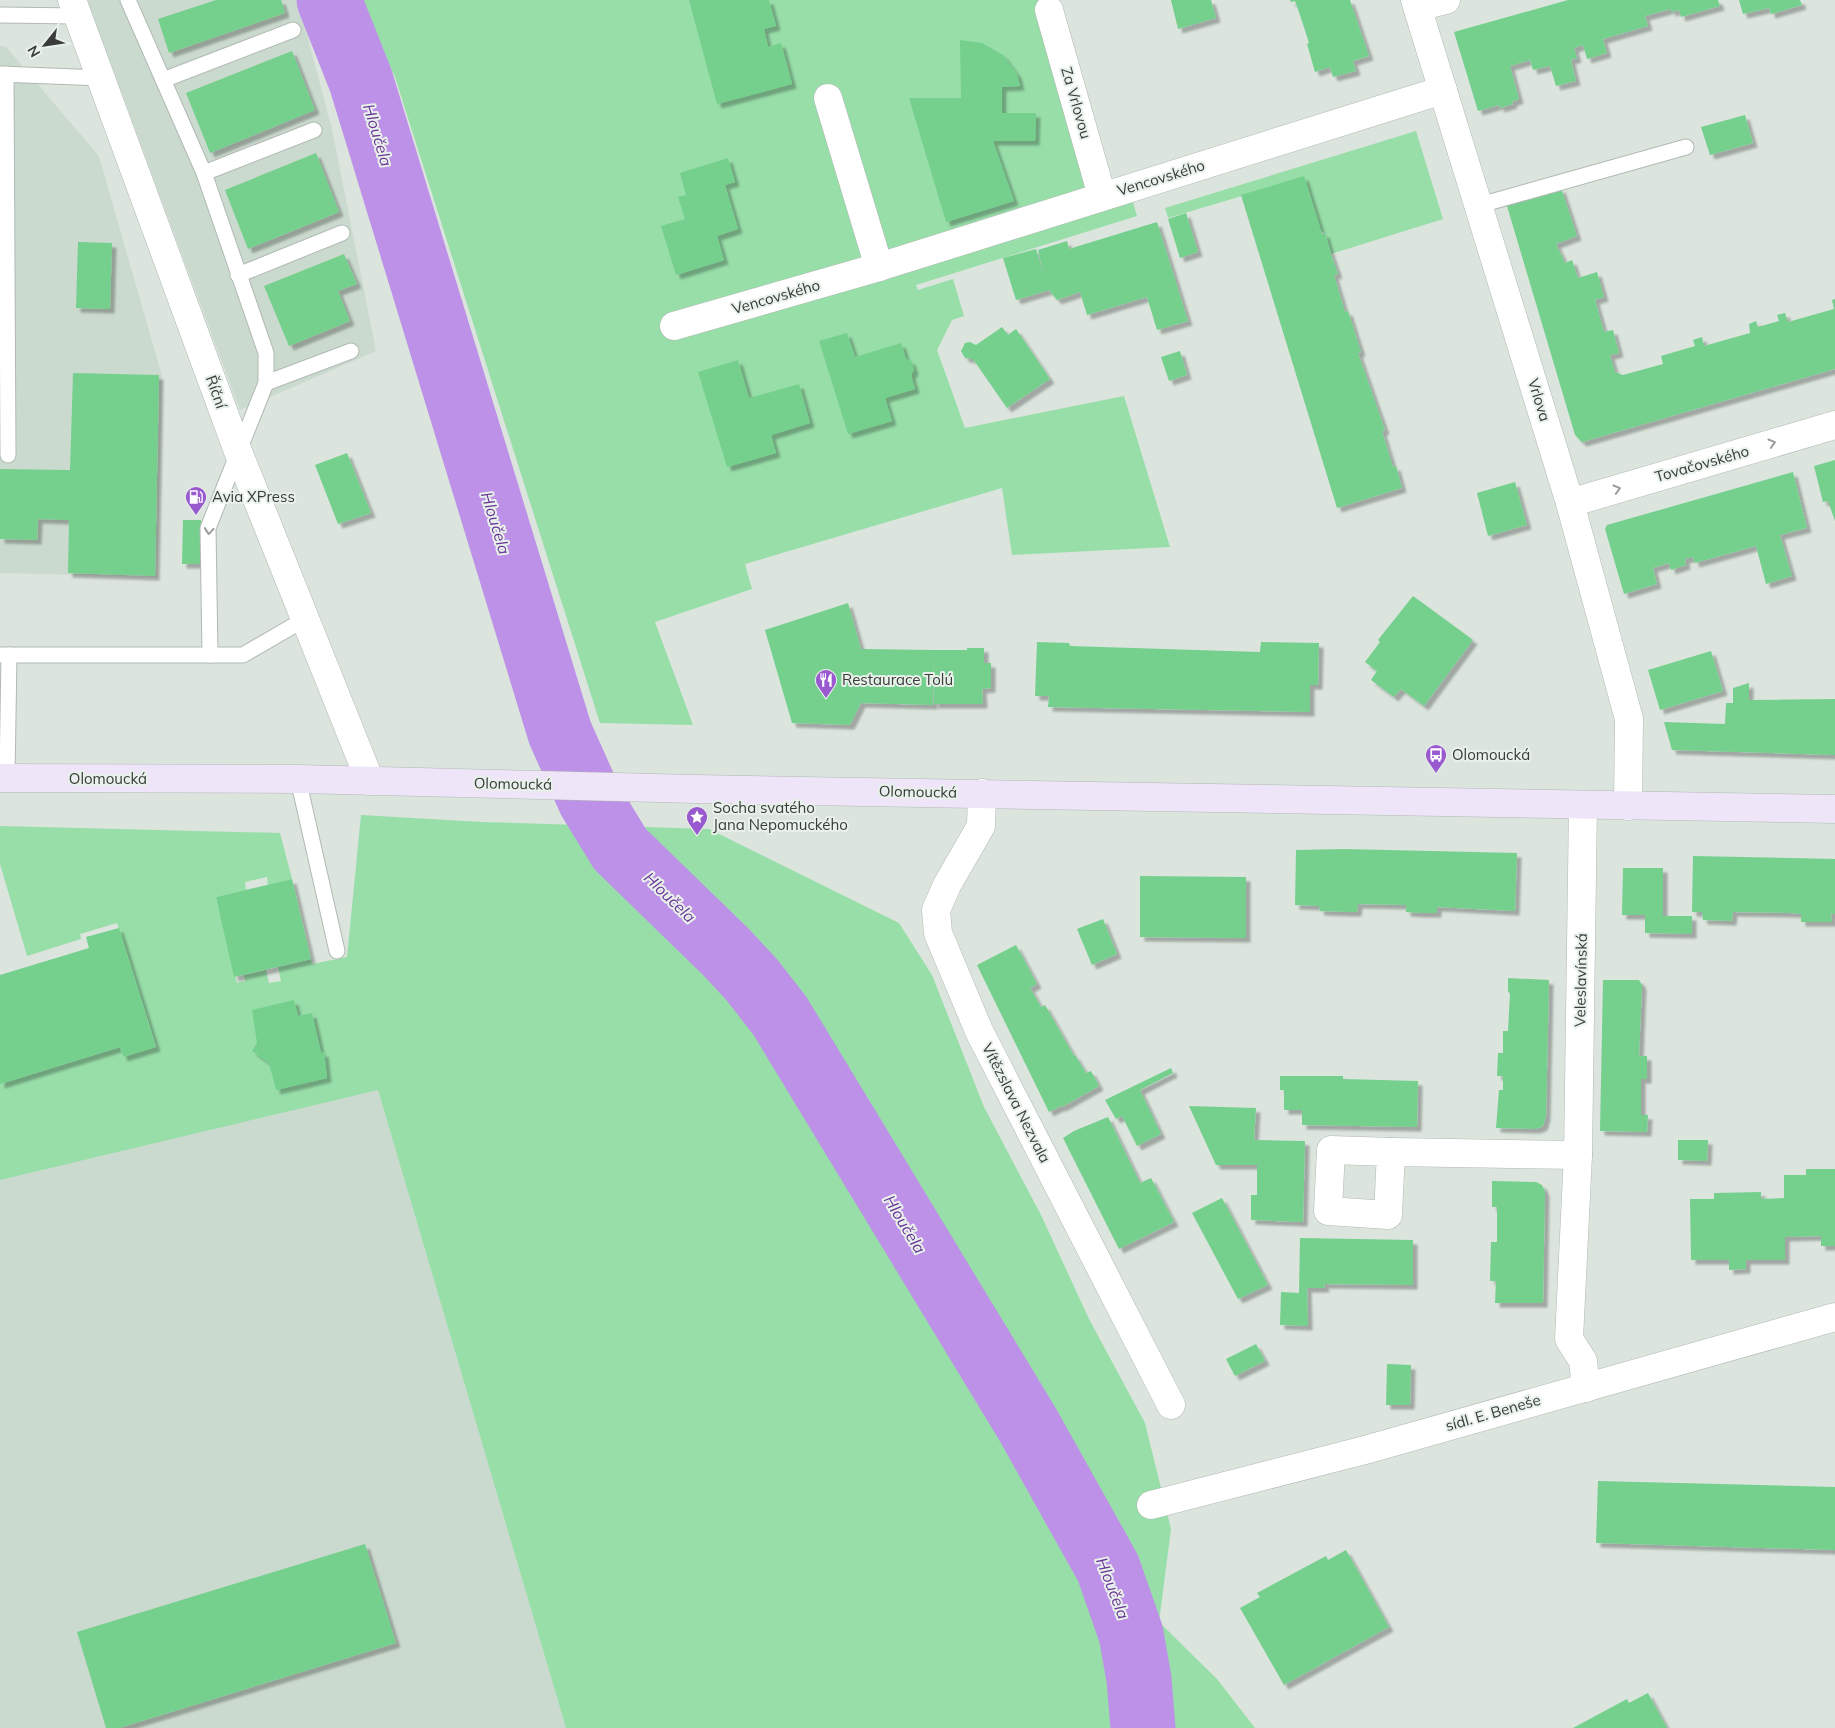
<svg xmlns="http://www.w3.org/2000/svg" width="1835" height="1728" viewBox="0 0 1835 1728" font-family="Mulish,sans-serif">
<defs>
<filter id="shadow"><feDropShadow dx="4.5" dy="4.5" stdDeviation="1" flood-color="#0004"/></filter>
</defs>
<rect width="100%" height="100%" fill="#dbe4dd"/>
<g fill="#cbdace">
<path d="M87,0H296L300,8L332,129L376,351L240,410Z"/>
<path d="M0,46L6,47L99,156L162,376L157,577L0,573Z"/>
<path d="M376,1083L566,1728H0V1175Z"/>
</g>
<g fill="#98dea9">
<path d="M357,0H1044L1103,197L1129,189L1137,216L916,285L918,290L953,279L964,316L952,320L937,350L965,428L1124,396L1170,547L1012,555L1002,488L745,564L752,589L655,622L693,725L600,723L395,77Z"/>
<path d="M1416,131L1443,219L1331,254L1325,233L1242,196L1168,218L1165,208Z"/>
<path d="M361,815L482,822L709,829L899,923L932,975L984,1107L1041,1215L1089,1319L1145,1423L1171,1529L1159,1622L1217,1679L1255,1728H566L378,1090L0,1180V1084L120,1047L123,1057L156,1046L117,923L80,934L81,939L27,956L0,864V826L280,833L292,879L268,885L267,877L245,882L246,890L216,897L237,983L245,981L244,975L266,970L269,983L281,981L278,967L311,959L312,964L347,957Z"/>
</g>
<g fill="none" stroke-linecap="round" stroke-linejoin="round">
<path stroke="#bd91e7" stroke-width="65" d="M329,0L361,81L560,733L590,800L620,849L726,952L752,980L780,1016L1028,1425L1108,1568L1131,1634L1139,1679L1143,1728"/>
</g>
<g fill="#74d08e" filter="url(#shadow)">
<path d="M216,0H281L285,13L169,53L158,19Z"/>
<path d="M689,0H769L776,26L764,29L768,47L781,43L792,84L717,104Z"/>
<path d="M1171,0H1211L1216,18L1178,29Z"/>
<path d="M1290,0H1350L1369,56L1353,61L1356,71L1333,77L1330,67L1315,72L1307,44L1309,43L1300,15L1295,1L1291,2Z"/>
<path d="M1568,0H1718L1720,6L1681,17L1679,10L1671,12V9L1645,16L1648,26L1603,39L1607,53L1587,59L1583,45L1574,48L1577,58L1571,60L1576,81L1556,86L1550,66L1533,70L1530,60L1510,66L1519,99L1512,102L1513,104L1500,108L1499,105L1478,111L1454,32Z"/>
<path d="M1739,0H1800L1802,5L1771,14L1769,8L1743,14Z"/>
<path d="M960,40L982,43L1003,55L1017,74L1020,86L1002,87V113H1036L1035,141H993L1014,201L946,222L909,98H961Z"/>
<path d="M292,51L315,110L210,153L186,93Z"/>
<path d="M1745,115L1753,143L1710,155L1701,127Z"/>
<path d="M316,153L339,212L248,249L225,190Z"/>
<path d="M728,158L735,182L725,185L738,229L717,236L724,260L676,275L661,226L685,219L678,197L686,195L680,173Z"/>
<path d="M1304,176L1322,234L1325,233L1331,254L1338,274L1334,275L1345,312L1348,311L1361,352L1358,353L1385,430L1382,431L1393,467L1396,466L1402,488L1337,508L1241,195Z"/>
<path d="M1561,188L1577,236L1556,244L1565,263L1572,260L1578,278L1597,272L1604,297L1595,300L1604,332L1613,330L1619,353L1610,355L1615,372L1623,375L1663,364L1661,356L1695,346L1693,340L1702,337L1704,346L1750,333L1749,324L1756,321L1758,327L1779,321L1777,315L1785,313L1788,322L1834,309L1832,300L1835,299V369L1582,442L1575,435L1507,206Z"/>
<path d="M1186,213L1198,252L1180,258L1168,219Z"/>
<path d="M1157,222L1188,321L1157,330L1147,297L1087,315L1080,292L1057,300L1049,290L1016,300L1003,258L1036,249L1044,275L1038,250L1067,241L1069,249Z"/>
<path d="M78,242L112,243L110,309L76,308Z"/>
<path d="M344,254L357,284L338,291L350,321L289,346L264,286Z"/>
<path d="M1002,327L1008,335L1016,329L1050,379L1007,408L973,359L965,358L961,351L965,343L970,342L976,345Z"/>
<path d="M847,333L855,357L901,343L906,359L911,361L914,370L911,375L915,389L885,398L892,421L848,434L819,341Z"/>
<path d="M1180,351L1187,375L1169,381L1161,357Z"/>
<path d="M738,360L749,398L799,384L810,423L771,435L776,453L727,467L698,372Z"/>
<path d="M73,373L159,375L155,576L68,573L69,520L38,519L37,540L0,539V469L70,470Z"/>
<path d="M347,453L371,513L338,524L315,465Z"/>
<path d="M1835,460V521L1828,501L1823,502L1814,466Z"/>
<path d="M1793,472L1807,528L1780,535L1792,576L1766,584L1756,546L1695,563L1693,557L1685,559L1686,565L1671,570L1669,563L1653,568L1657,584L1624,594L1605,529L1607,525Z"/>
<path d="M1515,482L1527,525L1488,536L1477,493Z"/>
<path d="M183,520H201L200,564H182Z"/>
<path d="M1413,596L1473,640L1424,706L1401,689L1394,697L1371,680L1377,671L1365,662L1380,642L1378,640Z"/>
<path d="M848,603L861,649L934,650L933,705L861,703L850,725L792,723L765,630Z"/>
<path d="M1037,642L1069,643L1070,646L1260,652L1261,642L1319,643L1318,685H1310V712L1048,707L1049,696H1035Z"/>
<path d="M967,648H984V663H991V688L982,689L983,704H934V650H967Z"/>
<path d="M1711,651L1723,691L1660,710L1648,670Z"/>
<path d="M1749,683V700L1835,699V755L1672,750L1664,722L1725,724L1726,703H1733V688Z"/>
<path d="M1344,849L1517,853L1515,911L1437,907V913H1421L1406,912V905L1358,904L1357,912H1351L1320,911L1319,906L1295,905L1296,850Z"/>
<path d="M1693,856L1835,859V914H1831L1832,922H1801V914L1791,913L1733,912L1732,921L1703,920L1702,912H1692Z"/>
<path d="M1623,868H1663V916H1692V934L1645,933V915H1622Z"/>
<path d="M1140,876L1246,877V938L1140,937Z"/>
<path d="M292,879L311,959L234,977L216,897Z"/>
<path d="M1103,919L1117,954L1092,965L1077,929Z"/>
<path d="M119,928L156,1047L123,1057L120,1047L0,1084V975L89,948L86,937Z"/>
<path d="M1016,945L1037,984L1030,988L1041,1007L1045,1005L1074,1056L1075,1055L1086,1073L1091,1071L1099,1086L1062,1107L1061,1106L1049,1112L977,965Z"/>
<path d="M1508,978L1549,980L1546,1116L1543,1126L1536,1129L1496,1128L1499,1090H1503V1076H1497L1498,1053H1503V1031H1508L1510,994L1508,991Z"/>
<path d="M1603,980H1639L1642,985L1639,1056H1647V1079H1641V1115H1648L1647,1132L1600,1131Z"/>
<path d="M294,1000L298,1016L312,1013L321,1053L324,1052L327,1078L276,1090L269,1063L252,1051L257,1043L252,1010Z"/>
<path d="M1171,1068L1173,1073L1140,1090L1161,1134L1137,1146L1122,1116L1116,1119L1105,1100Z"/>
<path d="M1280,1076H1343V1079L1418,1081L1417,1127L1302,1125V1110H1284V1090H1280Z"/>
<path d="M1189,1106L1256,1108L1254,1140L1305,1141L1303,1222L1251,1220V1195H1257V1165H1216Z"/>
<path d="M1108,1117L1140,1183L1151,1178L1174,1222L1119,1249L1063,1138L1074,1131Z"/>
<path d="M1678,1140H1708L1707,1161L1678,1160Z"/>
<path d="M1806,1169H1835V1246H1821V1236L1785,1237V1260H1746V1269L1729,1270V1260H1691L1690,1199H1714V1193L1761,1192V1199L1784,1198V1175H1806Z"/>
<path d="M1492,1181L1536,1182L1542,1185L1545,1192L1543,1303H1495L1496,1281H1490L1491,1242H1497V1207H1492Z"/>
<path d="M1222,1198L1268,1285L1238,1299L1192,1213Z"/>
<path d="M1300,1238L1413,1240V1285L1324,1284L1325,1288H1307L1308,1326L1280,1325L1281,1292L1299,1293Z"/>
<path d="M1256,1344L1265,1361L1235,1376L1226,1359Z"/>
<path d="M1387,1364L1411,1365L1410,1405H1386Z"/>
<path d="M1598,1481L1835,1487V1550L1596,1543Z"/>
<path d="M365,1544L396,1643L119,1728H106L77,1632Z"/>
<path d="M1346,1550L1389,1627L1284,1685L1240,1608L1260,1597L1257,1593L1326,1556L1328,1560Z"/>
<path d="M1648,1693L1667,1728H1573L1627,1699L1629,1703Z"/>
</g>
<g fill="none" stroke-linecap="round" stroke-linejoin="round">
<g stroke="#b1b9b3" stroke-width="17">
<g id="lane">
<path d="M128,0L204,173L266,353V383L208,528L210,655"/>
<path d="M0,15L79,16"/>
<path d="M0,74L101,78"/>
<path d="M6,74L8,455"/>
<path d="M163,80L293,30"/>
<path d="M204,173L314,130"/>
<path d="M1480,205L1686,147"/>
<path d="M238,275L342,233"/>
<path d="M266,383L351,351"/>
<path d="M0,655H243L305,619"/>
<path d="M7,778L9,655"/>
<path d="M298,779L337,951"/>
</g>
</g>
<g stroke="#b1b9b3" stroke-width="29">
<g id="street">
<path d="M72,0L239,454L370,781"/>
<path d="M1415,0L1570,503L1629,719L1628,806"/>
<path d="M1418,7L1446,0"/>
<path d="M1049,10L1102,196"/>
<path d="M828,98L879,267"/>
<path d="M674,326L879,267L1443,90"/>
<path d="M1570,503L1835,425"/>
<path d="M982,793L981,826L947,885L936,910L938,933L979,1031L1171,1405"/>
<path d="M1583,805L1578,1155L1569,1339L1583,1361L1586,1388"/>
<path d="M1331,1150L1391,1152L1388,1215L1328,1211Z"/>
<path d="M1391,1152L1578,1155"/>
<path d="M1151,1505L1365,1450L1835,1317"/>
</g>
</g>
<g stroke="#b1b9b3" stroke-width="29">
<path id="secondary" d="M0,778L298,779L695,789L1835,809"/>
</g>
<use href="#lane" stroke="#fff" stroke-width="15"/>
<use href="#street" stroke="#fff" stroke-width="28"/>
<use href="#secondary" stroke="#efe5f9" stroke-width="28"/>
</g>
<defs><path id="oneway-chevron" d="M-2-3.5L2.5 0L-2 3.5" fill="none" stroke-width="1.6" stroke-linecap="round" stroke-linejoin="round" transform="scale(1.25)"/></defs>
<g stroke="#9c9e9c">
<use href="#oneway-chevron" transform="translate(1772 443) rotate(-16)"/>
<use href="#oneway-chevron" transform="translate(1617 489) rotate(-16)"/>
<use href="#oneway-chevron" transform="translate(209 531) rotate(95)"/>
</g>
<defs>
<g id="fuel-pin" transform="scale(1.125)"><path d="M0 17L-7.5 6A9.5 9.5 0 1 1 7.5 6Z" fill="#9959cf" stroke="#e8f1ea"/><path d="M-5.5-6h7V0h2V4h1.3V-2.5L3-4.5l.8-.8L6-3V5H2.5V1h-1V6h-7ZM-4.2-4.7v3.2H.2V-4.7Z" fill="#fff"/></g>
<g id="restaurant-pin" transform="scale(1.125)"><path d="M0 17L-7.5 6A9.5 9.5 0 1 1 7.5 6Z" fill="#9959cf" stroke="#e8f1ea"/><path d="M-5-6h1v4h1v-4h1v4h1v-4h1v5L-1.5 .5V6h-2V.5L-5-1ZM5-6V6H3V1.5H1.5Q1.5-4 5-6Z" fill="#fff"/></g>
<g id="bus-pin" transform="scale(1.125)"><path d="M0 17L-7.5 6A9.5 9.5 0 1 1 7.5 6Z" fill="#9959cf" stroke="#e8f1ea"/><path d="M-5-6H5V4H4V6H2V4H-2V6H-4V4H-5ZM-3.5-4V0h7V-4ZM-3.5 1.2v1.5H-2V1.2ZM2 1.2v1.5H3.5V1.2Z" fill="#fff"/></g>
<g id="sight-pin" transform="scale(1.125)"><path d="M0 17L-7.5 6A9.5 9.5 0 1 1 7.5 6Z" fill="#9959cf" stroke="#e8f1ea"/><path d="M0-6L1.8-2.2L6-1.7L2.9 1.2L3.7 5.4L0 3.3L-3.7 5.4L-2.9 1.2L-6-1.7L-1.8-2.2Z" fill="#fff"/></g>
</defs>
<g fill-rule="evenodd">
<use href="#fuel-pin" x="196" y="497"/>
<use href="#restaurant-pin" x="826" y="680"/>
<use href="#bus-pin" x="1436" y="755"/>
<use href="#sight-pin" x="697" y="817"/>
</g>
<g text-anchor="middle" stroke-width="4" stroke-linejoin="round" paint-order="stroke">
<g font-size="15" fill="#393c3a" stroke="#e8f1ea">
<text transform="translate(1076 103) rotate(74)" y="5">Za Vrlovou</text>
<text transform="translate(1161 178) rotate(-17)" y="5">Vencovského</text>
<text transform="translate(776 297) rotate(-16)" y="5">Vencovského</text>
<text transform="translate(216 392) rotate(70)" y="5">Říční</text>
<text transform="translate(1539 400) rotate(73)" y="5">Vrlova</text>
<text transform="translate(1702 464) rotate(-16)" y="5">Tovačovského</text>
<text x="108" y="784">Olomoucká</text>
<text transform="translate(513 784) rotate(1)" y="5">Olomoucká</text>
<text transform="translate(918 792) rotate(1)" y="5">Olomoucká</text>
<text transform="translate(1581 980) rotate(-89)" y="5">Veleslavínská</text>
<text transform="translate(1016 1103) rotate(63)" y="5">Vítězslava Nezvala</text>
<text transform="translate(1493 1413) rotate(-16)" y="5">sídl. E. Beneše</text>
</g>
<g font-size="15" fill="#393c3a" stroke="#e8f1ea" text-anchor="start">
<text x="212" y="502">Avia XPress</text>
<text x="842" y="685">Restaurace Tolú</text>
<text x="1452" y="760">Olomoucká</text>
<text x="713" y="813">Socha svatého<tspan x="713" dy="17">Jana Nepomuckého</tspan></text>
</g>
<g font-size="16" font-style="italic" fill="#6b3498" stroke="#e8f1ea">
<text transform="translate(378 135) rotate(73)" y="6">Hloučela</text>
<text transform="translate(496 523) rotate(73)" y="6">Hloučela</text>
<text transform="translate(670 897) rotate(44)" y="6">Hloučela</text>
<text transform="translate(905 1224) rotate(59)" y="6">Hloučela</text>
<text transform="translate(1113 1588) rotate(69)" y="6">Hloučela</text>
</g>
</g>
<g transform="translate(45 45) rotate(240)" stroke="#e8f1ea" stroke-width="4" paint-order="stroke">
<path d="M0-4L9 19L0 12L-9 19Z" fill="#393c3a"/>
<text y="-8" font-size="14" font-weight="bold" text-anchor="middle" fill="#393c3a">N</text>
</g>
</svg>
